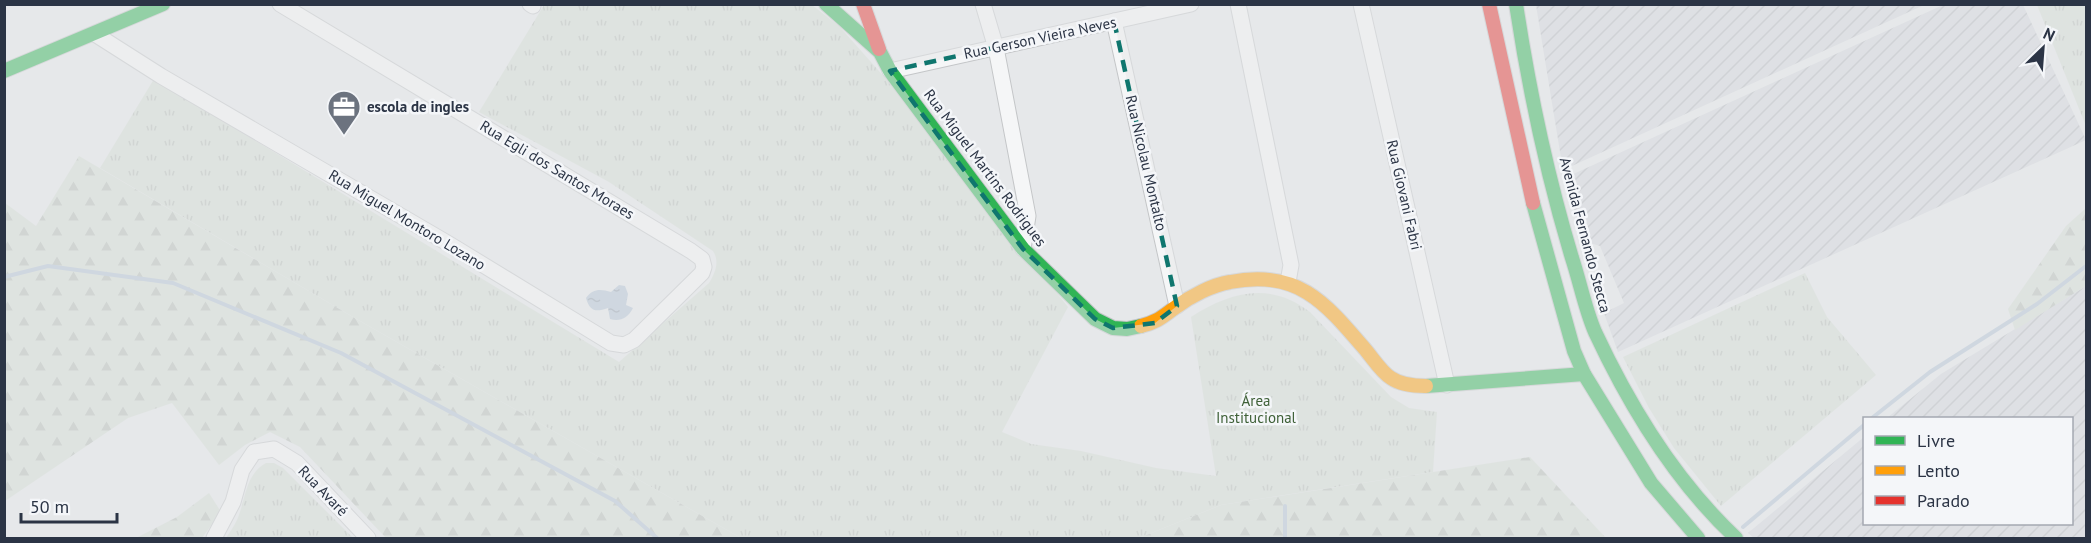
<svg xmlns="http://www.w3.org/2000/svg" width="2091" height="543" viewBox="0 0 2091 543" font-family="'PT Sans',sans-serif">
<defs>
<pattern id="industrial-furrows" width="10" height="10" patternUnits="userSpaceOnUse" patternTransform="scale(1.5)"><rect width="10" height="10" fill="#d4d7dd"/><path d="M-1 1l2-2M0 10L10 0M9 11l2-2" fill="none" stroke="#b6b9bf"/></pattern>
<pattern id="grass-tufts" width="24" height="20" patternUnits="userSpaceOnUse" patternTransform="scale(1.5)"><rect width="24" height="20" fill="#d6ded6"/><path d="M3 7l-1-3M5 7V3M7 7l1-3M15 17l-1-3M17 17v-4M19 17l1-3" fill="none" stroke="#b8bfb9"/></pattern>
<pattern id="forest-firs" width="22" height="20" patternUnits="userSpaceOnUse" patternTransform="scale(1.5)"><rect width="22" height="20" fill="#d6ded6"/><path d="M5 1l3.5 6h-7zM16 11l3.5 6h-7z" fill="#b8bfb9"/></pattern>
<pattern id="water-ripples" width="26" height="14" patternUnits="userSpaceOnUse" patternTransform="scale(1.5)"><rect width="26" height="14" fill="#b4c4d5"/><path d="M2 4q2-2 4 0t4 0M15 11q2-2 4 0t4 0" fill="none" stroke="#93a0af"/></pattern>
</defs>
<rect width="100%" height="100%" fill="#e6e8ea"/>
<g fill="url(#industrial-furrows)">
<path d="M1536,5V4L1924,5L1563,170Z"/>
<path d="M1943,5H2023L2086,140L1618,352L1604,313L1624,303L1600,246L1581,240L1567,177Z"/>
<path d="M2086,286V538H1754L1748,533L1864,437V524H2072V418H1887L1941,374Z"/>
</g>
<g fill="url(#grass-tufts)">
<path d="M544,5H812L839,26L886,79L1068,307L1002,432L1031,444L1081,451L1156,468L1216,476L1191,317C1230,292 1270,281 1310,312L1391,397L1409,408L1437,412L1433,472L1221,505L1139,538H741L353,317L100,168L154,79L619,362L709,283C715,273 720,262 713,251L609,182L479,112Z"/>
<path d="M2037,5H2086V126Z"/>
<path d="M1805,273L1827,317L1876,375L1721,506L1674,448L1649,408L1623,357Z"/>
<path d="M266,463H274L283,468L353,538H226C229,533 233,528 236,522C246,502 244,475 266,463Z"/>
</g>
<g fill="url(#forest-firs)">
<path d="M79,156L353,317L741,538H386L300,447L270,432L245,445L219,465L172,403L128,418L5,501V203L36,226Z"/>
<path d="M2086,208V286L2015,330L2008,309L2066,226Z"/>
<path d="M1530,457L1606,538H1139L1221,505Z"/>
<path d="M209,493L221,512L202,538H136L177,517Z"/>
</g>
<path fill="url(#water-ripples)" d="M619,285L625,286L628,294L626,305L633,308C628,318 620,322 610,319L608,308C596,312 590,312 586,298C593,288 601,289 611,292Z"/>
<g fill="none" stroke-linecap="round" stroke-linejoin="round">
<g stroke="#b4c4d5" stroke-width="4">
<path d="M4,277L48,266L173,283L341,353L615,501L657,538"/>
<path d="M1872,418L1930,372L2037,304L2086,266"/>
<path d="M1743,527L1864,425"/>
<path d="M1285,538V506"/>
</g>
<g stroke="#c4c6c8" stroke-width="17">
<g id="street">
<path d="M530,4L533,6"/>
<path d="M983,4L996,48L1028,216L1023,249"/>
<path d="M1238,4L1291,265L1288,282"/>
<path d="M1361,4L1447,385"/>
<path d="M1114,21L1177,306"/>
<path d="M95,34L161,76L449,244L611,343L624,345L634,340L702,273L704,267L702,259L691,251L280,4"/>
<path d="M890,71L1191,4"/>
<path d="M214,538L233,502L242,470L254,452L274,449L297,463L368,538"/>
</g>
</g>
<g stroke="#c4c6c8" stroke-width="16">
<g id="fast">
<path d="M826,4L880,52L890,71L1023,249L1095,319L1113,328L1127,329L1141,326"/>
<path d="M1516,4C1529,90 1547,175 1572,258C1580,282 1585,309 1595,332C1630,407 1675,481 1736,538"/>
<path d="M4,71L163,4"/>
<path d="M1533,203L1574,351L1584,374L1651,483L1698,538"/>
<path d="M1426,386L1584,374"/>
</g>
</g>
<g stroke="#c4c6c8" stroke-width="16">
<path id="slow" d="M1141,326C1158,322 1163,316 1176,307C1191,296 1212,285 1230,282C1297,269 1324,301 1364,348C1372,357 1381,372 1391,378C1401,385 1415,386 1426,386"/>
</g>
<g stroke="#c4c6c8" stroke-width="16">
<g id="jam">
<path d="M863,4L879,49"/>
<path d="M1489,4L1533,203"/>
</g>
</g>
<use href="#street" stroke="#f5f6f7" stroke-width="15"/>
<use href="#fast" stroke="#30b455" stroke-width="14"/>
<use href="#slow" stroke="#ff9f0a" stroke-width="14"/>
<use href="#jam" stroke="#e5322d" stroke-width="14"/>
</g>
<path d="M0 0H2091V543H0ZM1114,21L1177,306L1155,323L1113,328L1095,319L1023,249L890,71Z" fill="#e6e8ea" fill-opacity=".55" fill-rule="evenodd"/>
<path fill="none" stroke="#0f766e" stroke-width="4.5" stroke-dasharray="12 8" stroke-linejoin="round" d="M1114,21L1177,306L1155,323L1113,328L1095,319L1023,249L890,71Z"/>
<defs>
<g id="office-pin" transform="scale(1.725)"><path d="M0 17L-7.5 6A9.5 9.5 0 1 1 7.5 6Z" fill="#6c737f" stroke="#f4f6f9"/><path d="M-6-3h4V-5.5h4V-3h4V5H-6ZM-1-4.5V-3h2v-1.5ZM-6 0V1H6V0Z" fill="#fff"/></g>
</defs>
<g fill-rule="evenodd">
<use href="#office-pin" x="344" y="107"/>
</g>
<g text-anchor="middle" stroke-width="5" stroke-linejoin="round" paint-order="stroke">
<g font-size="15" fill="#2b3445" stroke="#f4f6f9">
<text transform="translate(1040 38) rotate(-12)" y="5">Rua Gerson Vieira Neves</text>
<text transform="translate(1146 163) rotate(77)" y="5">Rua Nicolau Montalto</text>
<text transform="translate(985 168) rotate(53)" y="5">Rua Miguel Martins Rodrigues</text>
<text transform="translate(557 170) rotate(31)" y="5">Rua Egli dos Santos Moraes</text>
<text transform="translate(1404 195) rotate(77)" y="5">Rua Giovani Fabri</text>
<text transform="translate(407 220) rotate(31)" y="5">Rua Miguel Montoro Lozano</text>
<text transform="translate(1585 235) rotate(75)" y="5">Avenida Fernando Stecca</text>
<text transform="translate(323 491) rotate(46)" y="5">Rua Avaré</text>
</g>
<g font-size="15" font-weight="bold" fill="#2b3445" stroke="#f4f6f9" text-anchor="start">
<text x="367" y="112">escola de ingles</text>
</g>
<g font-size="15" fill="#3f6138" stroke="#f4f6f9">
<text x="1256" y="406">Área<tspan x="1256" dy="17">Institucional</tspan></text>
</g>
</g>
<rect width="2091" height="543" fill="none" stroke="#2b3445" stroke-width="12"/>
<rect x="1863" y="417" width="210" height="108" fill="#f4f6f9" stroke="#a4a8b1" stroke-width="1.5"/>
<rect x="1875" y="436" width="30" height="9" fill="#30b455" stroke="#a4a8b1" stroke-width="1.5"/>
<text x="1917" y="447" font-size="18" fill="#2b3445">Livre</text>
<rect x="1875" y="466" width="30" height="9" fill="#ff9f0a" stroke="#a4a8b1" stroke-width="1.5"/>
<text x="1917" y="477" font-size="18" fill="#2b3445">Lento</text>
<rect x="1875" y="496" width="30" height="9" fill="#e5322d" stroke="#a4a8b1" stroke-width="1.5"/>
<text x="1917" y="507" font-size="18" fill="#2b3445">Parado</text>
<g transform="translate(2043 48) rotate(25)" stroke="#f4f6f9" stroke-width="4.5" paint-order="stroke">
<path d="M0-4.5L10 22L0 15L-10 22Z" fill="#2b3445"/>
<text y="-9" font-size="16" font-weight="bold" text-anchor="middle" fill="#2b3445">N</text>
</g>
<path d="M21 513v9h96v-9" fill="none" stroke="#2b3445" stroke-width="3"/>
<text x="30" y="513" font-size="18" fill="#2b3445" stroke="#f4f6f9" stroke-width="4.5" paint-order="stroke">50 m</text>
</svg>
